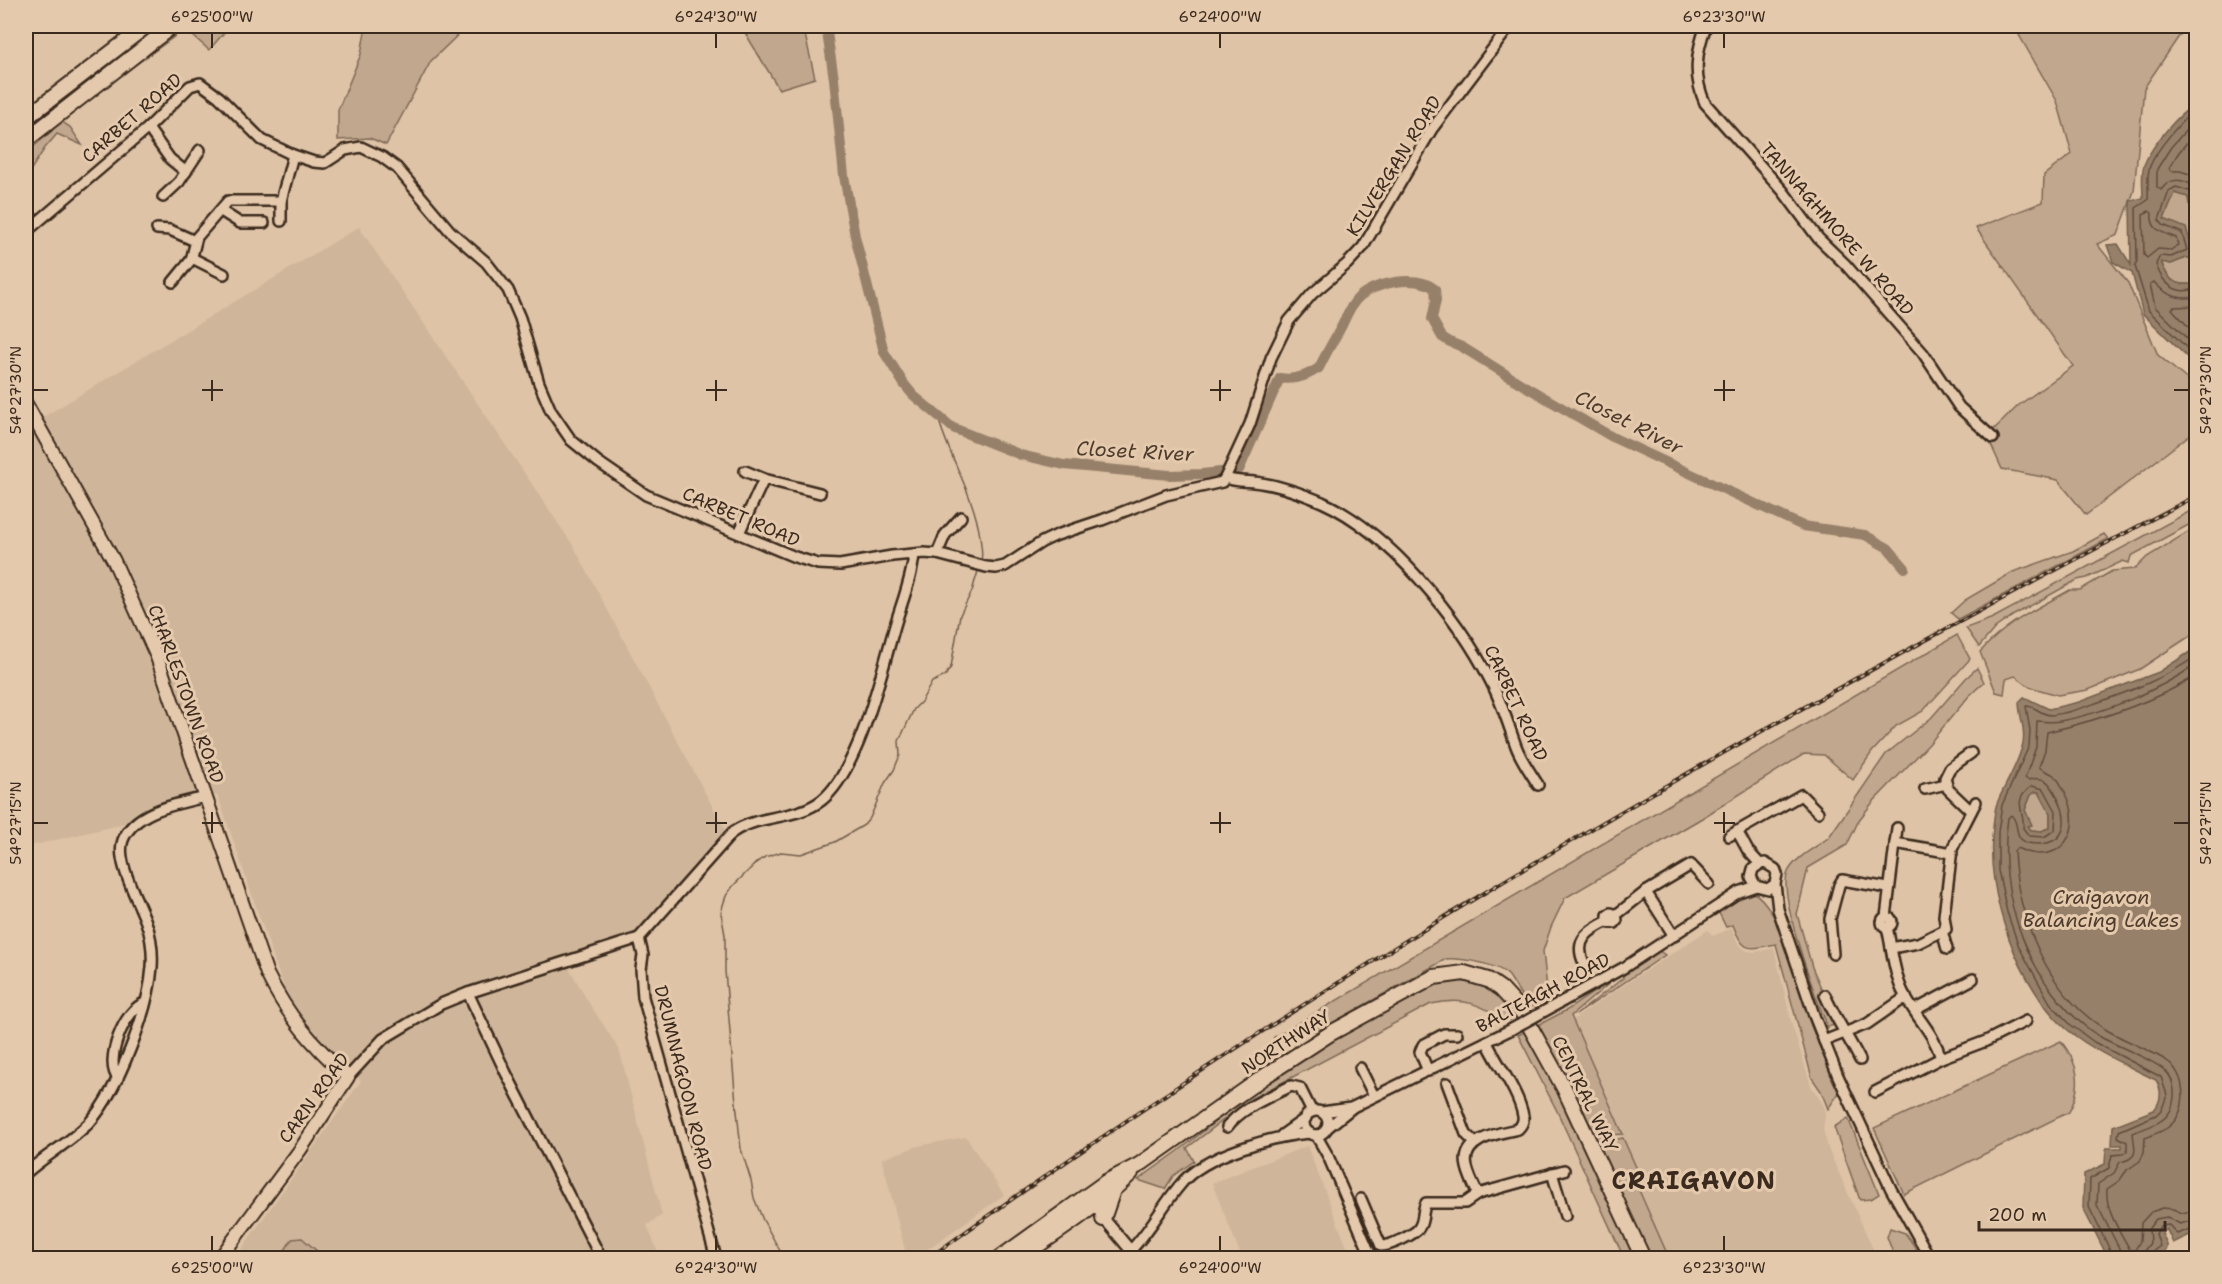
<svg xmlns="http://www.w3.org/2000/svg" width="2222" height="1284" viewBox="0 0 2222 1284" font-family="'Shantell Sans',sans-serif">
<rect width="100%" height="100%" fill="#dec3a6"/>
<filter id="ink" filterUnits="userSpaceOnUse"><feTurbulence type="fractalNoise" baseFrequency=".0167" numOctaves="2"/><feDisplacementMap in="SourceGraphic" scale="12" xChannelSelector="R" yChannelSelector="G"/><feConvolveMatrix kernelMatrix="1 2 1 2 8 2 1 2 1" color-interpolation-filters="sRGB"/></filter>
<g filter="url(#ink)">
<g fill="#cfb59a">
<path d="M359,227L574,547L726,832L640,932L631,937L564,959L589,1003L619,1049L662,1215L647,1225L660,1258H235L361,1081L312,1031L286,994L218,796L199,791L119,825L26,847V409L40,419Z"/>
<path d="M1731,928L1739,945L1747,951L1755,952L1774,948L1792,1025L1811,1086L1824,1106L1825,1115L1823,1130L1829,1151L1877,1258H1664L1635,1195L1637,1177L1571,1021L1621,987L1708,930L1713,936Z"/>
<path d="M966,1137L1004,1195L915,1258H907L882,1159L918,1146Z"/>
<path d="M1307,1146L1351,1257L1242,1258L1212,1183Z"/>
</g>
<g fill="#c0a78d" stroke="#7e6856" stroke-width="1.5">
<path d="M181,26H230L209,50L185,29L80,105L62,122L70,127L82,145L57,134L45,148L26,177V153L52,131L57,119Z"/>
<path d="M366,26H467L431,61L386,145L370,138L338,140V110L361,54Z"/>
<path d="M741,26H803L815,78L779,89Z"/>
<path d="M2030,26H2186L2144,88L2134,191L2118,235L2097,244L2128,283L2158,355L2196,387V430L2086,515L2058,480L2002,469L1987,436L2019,405L2073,366L1976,228L2043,202L2044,175L2072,154L2057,101L2019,35Z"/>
<path d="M2175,193L2188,197L2189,204L2196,209V246L2192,248L2190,237L2164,219Z"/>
<path d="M2186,258H2196V279L2192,284C2173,286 2167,278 2161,261L2171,264Z"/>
<path d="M2196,508V521L2131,556L2129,563L2123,561L2087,578L2077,580L2014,615L1995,628L1979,647L1966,628L1993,618Z"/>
<path d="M2196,527V632L2140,669L2088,690L2058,695L2030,687L2015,676L2006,679L2004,694L1996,692L1980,652C2008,621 2035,610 2070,590H2080L2112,571L2135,569L2147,557Z"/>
<path d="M2104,534L2108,539L1958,619L1951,613L1965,600L2013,572L2073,551Z"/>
<path d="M1957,635L1970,659L1923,711L1896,726L1872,752L1853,780L1824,755L1804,754L1702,818L1565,898L1551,927L1543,951L1548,998L1529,1008C1522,998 1516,986 1509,976C1499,964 1461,958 1446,959L1316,1032L1306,1026L1273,1038Z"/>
<path d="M1977,668L1984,682L1969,696L1929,744L1873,802L1859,820L1847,845L1808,868L1797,914L1812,967L1822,990L1834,1025L1828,1027C1817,1001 1777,895 1788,872C1796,856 1816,848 1829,837L1886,754L1931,718L1966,678Z"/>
<path d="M2035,792H2039L2050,813V827L2042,831L2031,830L2028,826L2031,825L2025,810L2031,795Z"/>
<path d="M1750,891C1781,902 1799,990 1809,1020C1818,1045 1830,1069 1839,1093L1828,1109L1821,1091L1812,1078L1776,944C1748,949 1744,954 1733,925L1726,927L1718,911Z"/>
<path d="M1658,950L1665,955L1576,1015L1623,978V970Z"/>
<path d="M1619,975L1571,1016L1623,1134C1614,1135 1603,1136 1596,1130C1574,1114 1549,1052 1536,1026L1567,1010Z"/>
<path d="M1443,978C1472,979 1503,990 1520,1015L1508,1021C1480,1005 1465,996 1431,1004L1251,1099L1187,1148L1194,1161L1173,1176L1165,1189L1138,1180L1177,1152L1259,1087L1351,1025Z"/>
<path d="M1529,1030L1639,1258H1624L1557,1111L1518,1035Z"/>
<path d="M2061,1041C2079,1064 2083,1086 2069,1112L1904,1194L1874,1128Z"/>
<path d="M1848,1118L1879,1194L1871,1199L1860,1200L1834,1127Z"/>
<path d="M1591,1132L1612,1140L1623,1138L1640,1176L1638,1188L1669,1258H1648Z"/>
<path d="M1890,1228L1905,1233L1923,1258H1895L1887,1237Z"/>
<path d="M302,1238L325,1258H280L292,1239Z"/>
</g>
<g fill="#97806a" stroke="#725e4c" stroke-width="1.5" fill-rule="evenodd">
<path d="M2196,104V209L2189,204L2188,197L2175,193L2164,219L2186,228L2192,247L2196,246V258H2186L2171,264L2161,262C2167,278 2173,286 2192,284L2196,279V362L2189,359L2143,314L2132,273L2113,262L2107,245L2118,244L2131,265L2130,201L2143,198C2143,189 2141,174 2144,165C2152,145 2178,114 2196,104Z"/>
<path d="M2196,648V980L2194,999L2196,1001V1232L2173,1243L2167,1230L2163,1231L2162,1234C2164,1238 2168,1243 2167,1248C2163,1263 2123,1259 2111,1258L2105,1252L2083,1208L2084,1174L2105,1164L2106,1148H2122V1145H2112L2113,1126L2154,1110C2162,1100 2162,1090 2156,1080C2126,1065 2095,1052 2069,1031C2019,990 1984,892 1993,828C1994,819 1994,809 1998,801C2006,782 2019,763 2023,743C2026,729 2019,716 2019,702L2024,697L2049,709L2079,702L2159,672ZM2035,792H2039L2050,813V827L2042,831L2031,830L2028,826L2032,825L2025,810L2031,795Z"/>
</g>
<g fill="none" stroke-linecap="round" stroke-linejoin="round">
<g stroke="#604c3c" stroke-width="1.5">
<path d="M2196,110C2181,120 2157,149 2150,166C2146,176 2149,190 2148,200L2136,208L2137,261L2135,266L2149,311L2192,353L2196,355"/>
<path d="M2196,119L2171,147L2157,169V187L2161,190C2171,176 2183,179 2196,187"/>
<path d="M2196,132L2179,152L2169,168L2172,171H2180L2196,176"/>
<path d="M2196,202L2192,192L2176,187L2169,191L2159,220L2163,225L2182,233L2187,250L2171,257L2160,256L2156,264C2161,282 2176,297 2196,288"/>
<path d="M2149,211L2152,213C2150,230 2162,232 2176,238L2178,245L2171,250L2158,249L2147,258L2144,255L2143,214Z"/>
<path d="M2196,297C2180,300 2165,295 2154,282L2150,284L2155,307L2196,347"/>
<path d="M2196,306L2174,307L2172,309L2196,335"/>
<path d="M2196,676C2150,704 2099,720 2047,732L2045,750L2039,767C2044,771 2050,772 2055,776C2059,780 2062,787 2065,792C2086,831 2060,869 2017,848L2014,851C2017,916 2047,994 2105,1029C2126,1042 2150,1049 2170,1063C2187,1080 2188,1113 2167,1128C2161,1132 2152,1135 2145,1138L2144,1153L2140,1161L2127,1170L2119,1181L2107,1189C2105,1211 2120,1231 2130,1250H2135L2140,1241L2141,1223L2151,1212L2163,1208L2173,1209L2182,1213L2196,1210"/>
<path d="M2032,786L2044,789L2056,811L2055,830L2044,837L2029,836L2023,828C2026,811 2010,802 2032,786Z"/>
<path d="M2114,1258L2089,1207L2090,1179L2109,1168L2112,1155L2123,1154L2127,1151V1142L2118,1137L2119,1131L2156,1115L2162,1109L2167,1095L2161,1077L2094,1042L2071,1025L2050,1003L2019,947L2007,912L1998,870V832L2002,805L2029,746L2030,731L2026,706C2036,706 2041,715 2051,715C2066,714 2082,708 2096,703C2131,691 2166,678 2196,656"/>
<path d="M2122,1258L2120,1250L2097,1205L2098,1184L2114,1173L2120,1162C2141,1158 2134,1148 2133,1133C2142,1129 2154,1126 2162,1120C2176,1111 2177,1088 2169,1075C2161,1062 2113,1045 2097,1035C2030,990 1996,896 2008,818L2011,815C2020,822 2013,836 2025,842C2030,844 2034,844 2039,844C2069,843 2068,817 2057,796C2054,791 2051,784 2046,781C2040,777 2034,778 2028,780L2025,778L2036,747L2037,721C2044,721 2052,723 2060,721C2106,713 2158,690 2196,665"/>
<path d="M2143,1258L2144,1251L2150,1243L2149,1228L2156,1219L2167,1217L2180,1224L2196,1219"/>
<path d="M2150,1258L2152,1252L2160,1246L2156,1234L2160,1226L2169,1225L2177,1234L2196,1227"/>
</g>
<g stroke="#725e4c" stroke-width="1.5">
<path d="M938,417C949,458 974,494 980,537C981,546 983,553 981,561"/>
<path d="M784,1258L763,1220L754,1198L751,1180L741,1149L735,1092L725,971V935L721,913L723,905L726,896L733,886L757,862L765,857L781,852L801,854L835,842L864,825L870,818L885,783L894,770L900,755L899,741L914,709L921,702L932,682L945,676L951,667L960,615L972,591L979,568"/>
</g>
<path stroke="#97806a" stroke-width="10" d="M826,26L834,79L844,176L855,236L884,352L904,384L913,395L953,428L1021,455L1064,465L1169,475L1202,474L1239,470L1280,378C1295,381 1307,376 1319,368C1325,355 1332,343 1339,331C1345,321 1349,307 1357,299C1373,282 1417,274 1435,289L1436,300L1432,319L1442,337L1450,342L1462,347L1523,385L1614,438L1803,526L1865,535L1888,548L1905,568"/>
<g stroke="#3b2a1e" stroke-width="14">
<g id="minor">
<path d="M1706,26C1696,52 1693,77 1705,103L1783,191L1818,238L1845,264L1923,353L1959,407L1993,438"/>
<path d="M148,128L170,159L186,172"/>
<path d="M163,197L179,182L200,150"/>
<path d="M281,201V221"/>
<path d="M221,211L240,223H264"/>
<path d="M157,229L170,230L195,241"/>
<path d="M26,232L148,128L190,86L200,83L219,97L262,140L293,155L314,162L325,163L345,150L361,147L382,157L397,168L450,231L486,262L508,290L520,318L539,383L551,411L571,440L598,462L646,495L795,557L818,564L840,565L892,556L924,553L937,554L986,567L996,568L1005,566L1042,542L1057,535L1102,520L1166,495L1222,482L1225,478C1236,482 1250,481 1261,483C1282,486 1303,494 1322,502C1389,532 1459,618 1491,682C1502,703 1508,724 1516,746C1521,760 1531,773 1538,785"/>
<path d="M192,258L224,274"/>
<path d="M173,282L191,260L197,237L228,201H281L293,155"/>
<path d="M745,471L764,479L820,493"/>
<path d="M1225,478L1250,424L1271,358L1289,321L1312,294L1347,264L1363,247L1432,129L1510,26"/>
<path d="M739,533L764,479"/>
<path d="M937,554L945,535L961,517"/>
<path d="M1971,753L1950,768L1945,778L1948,789L1971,811"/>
<path d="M1925,789L1946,784"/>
<path d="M1737,831L1748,851L1760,864"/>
<path d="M1729,836L1801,795L1818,812"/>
<path d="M1895,843L1952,853"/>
<path d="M1775,884L1768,889L1756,886L1751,877L1753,869L1760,864L1765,863L1775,869L1777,874L1775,884L1778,909L1815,1018L1838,1076L1891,1189L1930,1258"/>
<path d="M1646,892L1674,936"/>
<path d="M1616,915L1617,920L1615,923H1610L1608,921V915L1611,913L1616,915L1644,893L1691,865L1709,884"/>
<circle cx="1887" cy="922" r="5"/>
<path d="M1886,917L1897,828"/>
<path d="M1887,927C1892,948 1893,970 1902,990C1913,1015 1933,1030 1941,1058"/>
<path d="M1942,931L1947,949"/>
<path d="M639,938L643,955L641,969L643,997L716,1258"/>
<path d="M1891,948L1918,943L1946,929L1944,916L1952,849L1976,802"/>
<path d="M1833,954L1830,919L1839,885L1842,880L1888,888"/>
<path d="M1584,963C1573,940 1589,930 1608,921"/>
<path d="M468,993L506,1073L601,1258"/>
<path d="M1825,995C1835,1018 1849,1038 1860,1060"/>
<path d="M1563,1001L1625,967L1739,892L1756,886"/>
<path d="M1915,1010L1973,979"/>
<path d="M1824,1041L1867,1024L1906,997"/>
<path d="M1487,1042C1497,1064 1519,1092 1523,1116C1524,1121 1522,1125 1518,1129C1499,1133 1460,1139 1467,1167C1469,1176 1474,1186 1478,1194L1564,1170"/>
<path d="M1360,1068L1374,1096"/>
<path d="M1428,1071L1420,1052L1423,1045L1444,1034H1457"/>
<path d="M348,1077L383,1039L441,1004L468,993L639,938L733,832C759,814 797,820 822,800C859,770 881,674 894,629C901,604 912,579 914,554"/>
<path d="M118,1078C103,1062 125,1008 145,1003"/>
<path d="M1447,1083L1466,1134L1475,1143"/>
<path d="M1875,1092L1941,1058L1986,1041L2026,1021"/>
<circle cx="1316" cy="1123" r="12"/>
<path d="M1322,1112L1351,1108"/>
<path d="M1227,1127C1242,1107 1270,1097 1291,1086L1300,1088L1312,1112"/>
<path d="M1327,1128L1353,1107L1512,1029"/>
<path d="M1282,1135L1306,1118"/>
<path d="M1316,1135L1328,1156L1372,1258"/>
<path d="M26,1173C46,1155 71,1142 90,1122C118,1090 149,1010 152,967C153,952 151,936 146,922C139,902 115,861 123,840C135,810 178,804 205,797"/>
<path d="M1552,1173L1565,1216"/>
<path d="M1361,1199L1381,1246C1390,1246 1417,1234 1420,1226C1424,1219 1422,1210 1426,1203H1465L1478,1194"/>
<path d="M1100,1214L1137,1258"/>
<path d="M1130,1251C1150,1231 1162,1206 1180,1185C1203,1155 1273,1136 1310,1133"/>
</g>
</g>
<g stroke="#3b2a1e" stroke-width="16">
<path id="major" d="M26,404L114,561L157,657L267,974C289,1018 312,1044 348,1077L300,1150L220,1258"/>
</g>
<g stroke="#3b2a1e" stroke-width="18">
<g id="highway">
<path d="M26,118L146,26"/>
<path d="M26,140L172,26"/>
<path d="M1103,1219L1112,1193"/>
<path d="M1000,1258L1106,1182L1139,1165L1265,1076L1331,1033L1434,977L1464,973L1488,980L1501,989L1522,1012L1564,1088L1643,1258"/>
<path d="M1019,1258C1058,1232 1097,1207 1131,1173"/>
</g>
</g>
<use href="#minor" stroke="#e5c9ac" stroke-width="9"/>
<use href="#major" stroke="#e5c9ac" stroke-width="12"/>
<use href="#highway" stroke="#e5c9ac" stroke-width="14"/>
<g stroke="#3b2a1e" stroke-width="4">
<path id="rail" d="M929,1258C1330,969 1759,724 2196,496"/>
</g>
<use href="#rail" stroke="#e5c9ac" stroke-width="1.5" stroke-dasharray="4.5" stroke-linecap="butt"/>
<g stroke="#3b2a1e" stroke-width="14" stroke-linecap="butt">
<path id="minor-bridge" d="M1512,1029L1563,1001"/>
</g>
<use href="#minor-bridge" stroke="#e5c9ac" stroke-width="9"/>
</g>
</g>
<path fill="none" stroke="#3b2a1e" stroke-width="2" d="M212,33V48M716,33V48M1220,33V48M1724,33V48M212,380V401M716,380V401M1220,380V401M1724,380V401M33,390H48M202,390H223M706,390H727M1210,390H1231M1714,390H1735M2174,390H2189M212,812V833M716,812V833M1220,812V833M1724,812V833M33,823H48M202,823H223M706,823H727M1210,823H1231M1714,823H1735M2174,823H2189M212,1236V1251M716,1236V1251M1220,1236V1251M1724,1236V1251"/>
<g text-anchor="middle" stroke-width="6" stroke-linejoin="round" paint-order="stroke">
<g font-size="18" fill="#3b2a1e" stroke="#e5c9ac">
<text transform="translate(132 118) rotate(-41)" y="6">CARBET ROAD</text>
<text transform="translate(1394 166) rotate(-58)" y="6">KILVERGAN ROAD</text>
<text transform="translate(1837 229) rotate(49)" y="6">TANNAGHMORE W ROAD</text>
<text transform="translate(741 517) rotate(23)" y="6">CARBET ROAD</text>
<text transform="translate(186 694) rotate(70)" y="6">CHARLESTOWN ROAD</text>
<text transform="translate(1516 703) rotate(65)" y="6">CARBET ROAD</text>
<text transform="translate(1543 993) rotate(-28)" y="6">BALTEAGH ROAD</text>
<text transform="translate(1286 1042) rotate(-33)" y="6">NORTHWAY</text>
<text transform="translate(683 1078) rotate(76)" y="6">DRUMNAGOON ROAD</text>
<text transform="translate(1585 1094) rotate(64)" y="6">CENTRAL WAY</text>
<text transform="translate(314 1098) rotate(-54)" y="6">CARN ROAD</text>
</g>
<g font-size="20" font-style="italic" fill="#4d3b2d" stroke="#e5c9ac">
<text transform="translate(1629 422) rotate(27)" y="7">Closet River</text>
<text transform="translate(1135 451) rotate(3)" y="7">Closet River</text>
<text x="2101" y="904">Craigavon<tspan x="2101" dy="23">Balancing Lakes</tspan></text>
</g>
<g font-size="24" font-weight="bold" letter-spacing="1.5" fill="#3b2a1e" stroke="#e5c9ac">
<text x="1694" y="1189">CRAIGAVON</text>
</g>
</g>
<rect width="2222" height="1284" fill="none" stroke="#e5c9ac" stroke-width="66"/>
<path d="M1979 1221v9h186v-9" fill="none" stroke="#3b2a1e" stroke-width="3"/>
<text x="1988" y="1221" font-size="18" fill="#3b2a1e" stroke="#e5c9ac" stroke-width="4.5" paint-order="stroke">200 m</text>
<rect x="33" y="33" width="2156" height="1218" fill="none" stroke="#3b2a1e" stroke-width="2"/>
<g font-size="15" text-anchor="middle" fill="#3b2a1e">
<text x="212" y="22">6°25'00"W</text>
<text x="716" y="22">6°24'30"W</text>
<text x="1220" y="22">6°24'00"W</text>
<text x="1724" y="22">6°23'30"W</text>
<text transform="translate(16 390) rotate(-90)" y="5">54°27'30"N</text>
<text transform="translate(2206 390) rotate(-90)" y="5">54°27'30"N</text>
<text transform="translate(16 823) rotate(-90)" y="5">54°27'15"N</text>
<text transform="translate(2206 823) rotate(-90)" y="5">54°27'15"N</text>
<text x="212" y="1273">6°25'00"W</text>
<text x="716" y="1273">6°24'30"W</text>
<text x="1220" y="1273">6°24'00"W</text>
<text x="1724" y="1273">6°23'30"W</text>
</g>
</svg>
